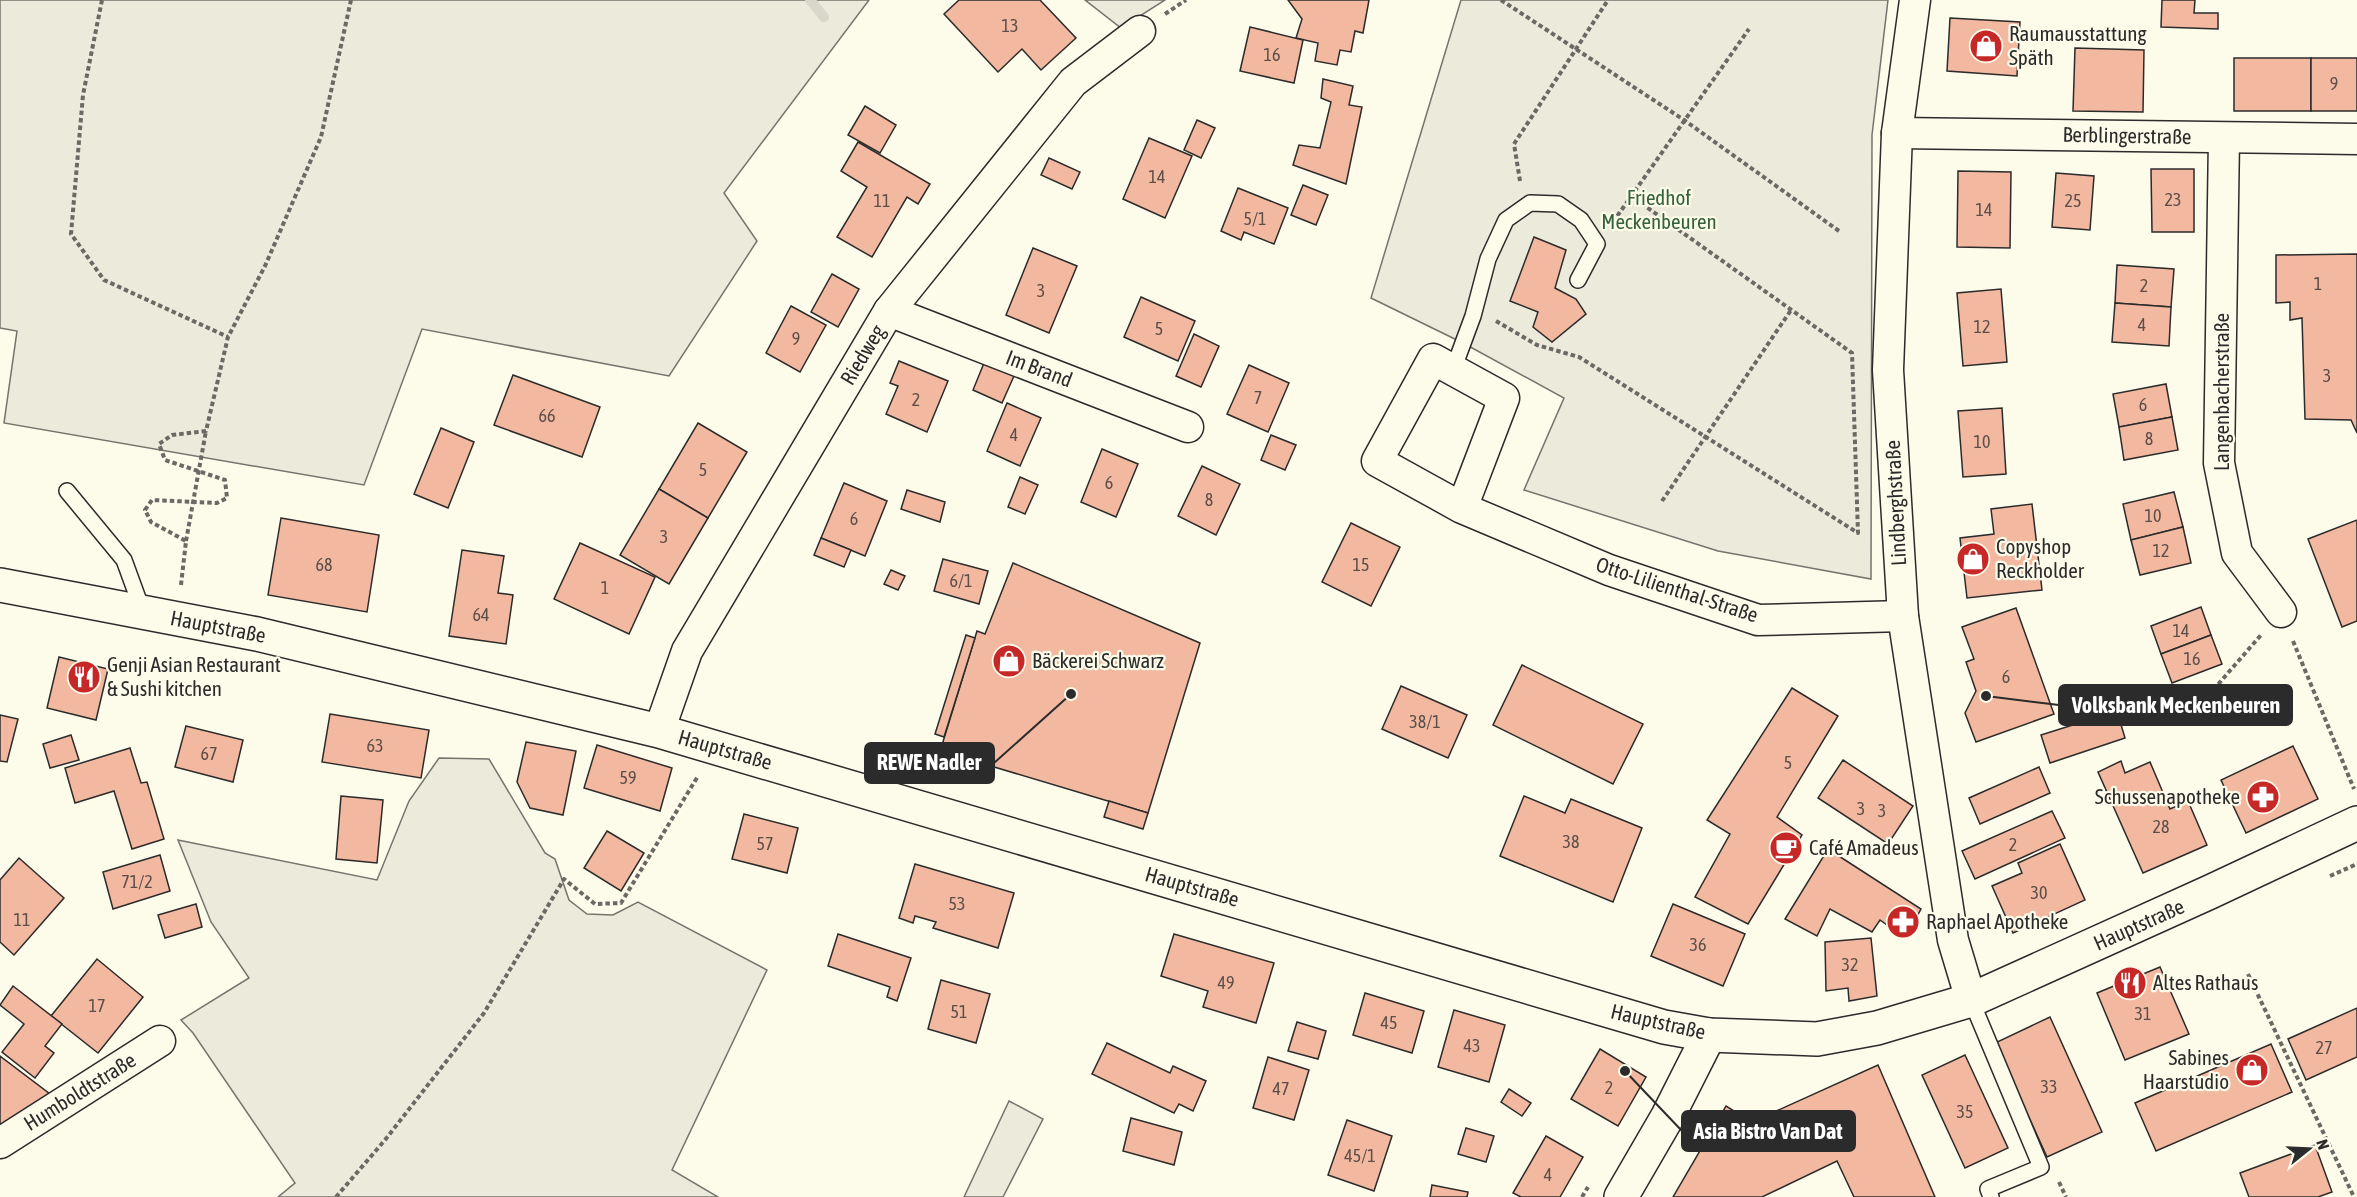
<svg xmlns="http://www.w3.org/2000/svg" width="2357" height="1197" viewBox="0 0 2357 1197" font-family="'Asap Condensed',sans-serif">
<rect width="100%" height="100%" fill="#fdfbea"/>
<g fill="#ecebdb" stroke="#74746e" stroke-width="1.5">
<path d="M0,0H869L724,193L757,241L669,376L422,329L364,485L4,423L17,331L0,328Z"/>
<path d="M1085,0H1165L1121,28Z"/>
<path d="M1461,0H1888L1872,135L1871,579L1718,551L1524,490L1564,398L1463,343L1371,298Z"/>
<path d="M439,758L489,759L545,853L555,859L569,900L587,914L613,915L638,902L767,970L672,1170L718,1197H278L295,1183L193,1033L181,1020L249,978L211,922L178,840L377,880L409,801Z"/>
<path d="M1009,1101L1043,1119L1003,1197H964Z"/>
</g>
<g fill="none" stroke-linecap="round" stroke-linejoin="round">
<path stroke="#d8d7c9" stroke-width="10" d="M810,0L824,17"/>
</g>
<g fill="#f2b8a0" stroke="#2b2b2b" stroke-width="1.5">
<path d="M959,0H1040L1076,38L1041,70L1022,49L998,72L944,14Z"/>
<path d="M1288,0H1369L1363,33L1355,31L1351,52L1340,50L1337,65L1315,61L1318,43L1296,38L1302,19Z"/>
<path d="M2162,0H2195L2194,13H2218V29L2161,27Z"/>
<path d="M1950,18L2020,22L2017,76L1947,71Z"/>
<path d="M1250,27L1303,40L1294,83L1240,71Z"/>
<path d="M2075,48L2144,50L2143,112L2073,111Z"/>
<rect x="2234" y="58" width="77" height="53"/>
<rect x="2311" y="58" width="46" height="53"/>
<path d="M1323,79L1353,86L1349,105L1362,107L1346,184L1293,165L1299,145L1320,148L1331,102L1321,98Z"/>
<path d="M865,106L896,125L880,153L848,135Z"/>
<path d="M1197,120L1215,128L1201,158L1184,150Z"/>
<path d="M1149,138L1192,156L1165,218L1123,199Z"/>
<path d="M858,142L930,184L918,204L907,197L872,257L837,237L867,187L841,171Z"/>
<path d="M1049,158L1080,172L1072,189L1041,175Z"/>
<path d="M2151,169H2194V232H2152Z"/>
<path d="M1958,171L2011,172L2010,248L1957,247Z"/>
<path d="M2056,173L2094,176L2090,230L2052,227Z"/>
<path d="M1303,185L1328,195L1316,225L1291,215Z"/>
<path d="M1238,188L1288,208L1274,244L1244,232L1241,240L1221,231Z"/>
<path d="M1534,237L1566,250L1555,288L1576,299L1586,314L1552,342L1533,327L1538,312L1510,301Z"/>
<path d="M1033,248L1077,266L1049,333L1006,315Z"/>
<path d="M2357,254V433L2351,420L2305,419L2302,318L2290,320V302L2276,303V255Z"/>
<path d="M2117,265L2174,269L2171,307L2115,303Z"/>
<path d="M832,274L859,289L838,327L811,312Z"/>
<path d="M2001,289L2007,362L1963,366L1957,293Z"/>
<path d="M1141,297L1195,321L1178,361L1124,337Z"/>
<path d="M2115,303L2171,307L2169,346L2112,342Z"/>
<path d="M791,306L826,325L800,372L766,353Z"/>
<path d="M1194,334L1219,346L1201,387L1176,376Z"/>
<path d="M899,361L948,381L927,432L886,414L898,386L890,383Z"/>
<path d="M984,363L1014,376L1002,403L973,390Z"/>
<path d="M1249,365L1289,383L1268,432L1227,414Z"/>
<path d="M513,375L600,407L582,457L494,425Z"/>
<path d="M2166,384L2172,417L2119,427L2113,394Z"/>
<path d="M1007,403L1041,418L1020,466L987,451Z"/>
<path d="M2002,408L2006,474L1963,477L1958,411Z"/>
<path d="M2172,417L2178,450L2124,460L2119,427Z"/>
<path d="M698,423L747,452L708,518L659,489Z"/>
<path d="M441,428L474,442L448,508L414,494Z"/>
<path d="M1271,435L1296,445L1285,470L1261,460Z"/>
<path d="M1102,449L1138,464L1116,517L1081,502Z"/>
<path d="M1202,466L1240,484L1216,535L1178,516Z"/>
<path d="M1020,477L1038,485L1025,514L1008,507Z"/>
<path d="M844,483L887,501L865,556L821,538Z"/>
<path d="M659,489L708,518L669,584L620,555Z"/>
<path d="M907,490L945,502L940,522L901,509Z"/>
<path d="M2174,492L2183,527L2131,540L2123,504Z"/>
<path d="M2032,504L2042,590L1967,598L1960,538L1994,534L1991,509Z"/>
<path d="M281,518L379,535L367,612L268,595Z"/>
<path d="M2357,520V621L2342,627L2308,539Z"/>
<path d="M1351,523L1400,547L1371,606L1322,582Z"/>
<path d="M2183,527L2191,563L2140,575L2131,540Z"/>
<path d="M821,538L851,550L844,567L814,555Z"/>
<path d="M580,543L655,577L629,634L554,599Z"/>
<path d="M462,550L504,556L498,593L513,595L506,644L449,636Z"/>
<path d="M943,559L988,571L979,604L934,591Z"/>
<path d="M1013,563L1200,643L1148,813L964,758L967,753L942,745L977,631L985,634Z"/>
<path d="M891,570L905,576L898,590L884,584Z"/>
<path d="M2201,607L2211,635L2161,654L2151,626Z"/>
<path d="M2016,608L2054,714L1976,742L1965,713L1976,691L1966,662L1974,659L1962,627Z"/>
<path d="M966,635L975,638L944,737L935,734Z"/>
<path d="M2211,635L2222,664L2172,683L2161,654Z"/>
<path d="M59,657L108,669L96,720L47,708Z"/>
<path d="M1522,665L1643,724L1613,784L1493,725Z"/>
<path d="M1401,686L1467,715L1448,758L1382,729Z"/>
<path d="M1792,688L1838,716L1777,817L1802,835L1748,924L1695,897L1730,834L1707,820Z"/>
<path d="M2117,711L2125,738L2050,763L2041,735Z"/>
<path d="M330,714L429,730L421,778L322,762Z"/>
<path d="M0,715L18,719L7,762L0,761Z"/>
<path d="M186,726L243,740L233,782L175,767Z"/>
<path d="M71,735L79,760L50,768L43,744Z"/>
<path d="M526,742L576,751L563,815L530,808L517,782Z"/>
<path d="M597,745L672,768L660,811L584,788Z"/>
<path d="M2293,746L2318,799L2246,833L2221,780Z"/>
<path d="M130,748L141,783L147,782L164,839L132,849L114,791L75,803L65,768Z"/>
<path d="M1843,760L1913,806L1888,844L1818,798Z"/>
<path d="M2121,761L2125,773L2150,762L2170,809L2188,801L2207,845L2143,873L2098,772Z"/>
<path d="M2039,767L2050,793L1980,824L1969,798Z"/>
<path d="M341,796L383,800L377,863L336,859Z"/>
<path d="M1524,796L1565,813L1571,799L1642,828L1613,902L1500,856Z"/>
<path d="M1109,801L1148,813L1143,829L1104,817Z"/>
<path d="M2052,811L2065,838L1975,879L1962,851Z"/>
<path d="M744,814L798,828L787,873L732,859Z"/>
<path d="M607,831L644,853L621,891L584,868Z"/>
<path d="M2060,844L2085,900L2013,933L1992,886L2022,873L2018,863Z"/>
<path d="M1828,849L1921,909L1905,938L1880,920L1872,932L1830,909L1817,936L1785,919Z"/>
<path d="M160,855L170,891L113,909L103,872Z"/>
<path d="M19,858L64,898L14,955L0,942V880Z"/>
<path d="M915,864L1014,893L998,948L933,928L936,922L915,916L913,923L899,918Z"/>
<path d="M196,904L202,927L165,938L158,915Z"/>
<path d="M1673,904L1745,934L1723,986L1651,956Z"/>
<path d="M838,934L911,958L897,1001L887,997L890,987L828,966Z"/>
<path d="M1174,934L1274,963L1256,1023L1203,1007L1208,991L1161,976Z"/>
<path d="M1871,938L1877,996L1849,1001L1848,988L1826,991L1825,942Z"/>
<path d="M97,959L143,997L98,1053L51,1016Z"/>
<path d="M2160,967L2189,1034L2125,1060L2097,993Z"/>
<path d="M941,980L990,994L976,1043L928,1029Z"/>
<path d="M13,986L62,1024L45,1046L54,1053L35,1078L2,1052L24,1024L0,1005Z"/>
<path d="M1365,993L1424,1011L1412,1053L1353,1035Z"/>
<path d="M2357,1008V1057L2306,1080L2288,1039Z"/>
<path d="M1454,1010L1505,1025L1489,1082L1438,1067Z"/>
<path d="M2050,1017L2102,1132L2047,1157L1995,1043Z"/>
<path d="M1297,1022L1326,1031L1318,1059L1288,1051Z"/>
<path d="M1107,1043L1170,1073L1173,1066L1206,1081L1193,1111L1179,1104L1174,1113L1092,1074Z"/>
<path d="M2271,1044L2292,1092L2156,1151L2135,1103Z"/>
<path d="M1600,1049L1646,1077L1618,1126L1571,1099Z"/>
<path d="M1965,1055L2008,1148L1965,1168L1922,1075Z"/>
<path d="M0,1056L50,1094L0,1127Z"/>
<path d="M1268,1057L1309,1070L1294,1120L1253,1108Z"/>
<path d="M1878,1065L1935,1197H1854L1837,1161L1762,1197H1673L1726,1106L1752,1122Z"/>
<path d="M1509,1089L1531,1103L1522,1116L1501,1102Z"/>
<path d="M1131,1118L1182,1132L1174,1165L1123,1151Z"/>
<path d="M1347,1120L1392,1136L1374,1191L1328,1175Z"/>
<path d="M1466,1128L1494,1136L1486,1162L1458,1154Z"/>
<path d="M1546,1136L1583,1157L1560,1197H1521L1513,1193Z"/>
<path d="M2315,1145L2332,1192L2318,1197H2249L2240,1173Z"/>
<path d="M1432,1185L1468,1192L1467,1197H1430Z"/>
</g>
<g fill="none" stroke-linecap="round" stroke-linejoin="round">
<g stroke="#2b2b2b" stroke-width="18">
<g id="service">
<path d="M1453,370L1473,316L1488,259L1506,220L1530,203L1558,204L1581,220L1597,244L1578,280"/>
<path d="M67,491L124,560L143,612"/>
<path d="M1971,1000L2041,1167L1988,1189L1991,1197"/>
</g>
</g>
<g stroke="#2b2b2b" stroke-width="33">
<g id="minor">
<path d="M1915,0L1897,133L1888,370L1903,616L1953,940L1971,1000"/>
<path d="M1897,133L2357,139"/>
<path d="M2224,138L2219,463L2237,553L2281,612"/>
<path d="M889,311L1188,427"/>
<path d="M1462,508L1504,398L1433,359L1377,461L1462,508L1609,570L1758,620L1903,616"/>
<path d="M659,731L687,651L889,311L1073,82L1140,31"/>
<path d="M0,1143L160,1041"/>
</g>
</g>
<g stroke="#2b2b2b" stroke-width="36">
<path id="secondary" d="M1621,1197L1668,1116L1709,1035"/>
</g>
<g stroke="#2b2b2b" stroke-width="36">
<path id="primary" d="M0,585L257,634L659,731L1664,1027L1709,1035L1817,1039L1877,1028L1971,1000L2210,892L2357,823"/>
</g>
<g stroke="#6a6964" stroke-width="4" stroke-dasharray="4.5 3" stroke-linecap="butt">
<path d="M102,0L83,95L71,234L104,280L228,337"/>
<path d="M1501,0L1684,120L1839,231"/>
<path d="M1165,14L1186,0"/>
<path d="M1520,181L1514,144L1608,0"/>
<path d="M1613,222L1749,29"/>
<path d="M1496,321L1537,345L1579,357L1858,533L1852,353L1631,196"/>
<path d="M1662,501L1791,310"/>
<path d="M186,541L206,431"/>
<path d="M181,585L186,541L151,522L145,510L152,500L217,503L227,498L225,480L165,460L159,444L172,435L206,431L228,337L265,266L321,137L351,0"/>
<path d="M2293,641L2354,789"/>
<path d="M2104,702L2194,712L2261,635"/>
<path d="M2330,876L2357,864"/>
<path d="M2248,974L2354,1197"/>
<path d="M2059,1182L2066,1197"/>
<path d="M336,1197L385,1140L484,1013L564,879L595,904L621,903L698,776"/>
<path d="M1582,1197L1588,1187"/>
</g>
<use href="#service" stroke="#fdfbea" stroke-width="15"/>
<use href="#minor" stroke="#fdfbea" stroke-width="30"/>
<use href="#secondary" stroke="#fdfbea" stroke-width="33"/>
<use href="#primary" stroke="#fdfbea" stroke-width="33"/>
</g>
<defs>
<g id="shop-disc" transform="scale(1.725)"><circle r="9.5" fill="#c62828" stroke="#fdfbea"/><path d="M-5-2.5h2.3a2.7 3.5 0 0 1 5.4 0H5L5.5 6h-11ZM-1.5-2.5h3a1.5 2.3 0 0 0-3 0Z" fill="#fff"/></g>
<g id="restaurant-disc" transform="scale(1.725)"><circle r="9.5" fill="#c62828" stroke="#fdfbea"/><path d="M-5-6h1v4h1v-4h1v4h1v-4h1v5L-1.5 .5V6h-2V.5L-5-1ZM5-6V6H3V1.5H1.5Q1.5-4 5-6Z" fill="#fff"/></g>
<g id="pharmacy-disc" transform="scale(1.725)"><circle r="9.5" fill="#c62828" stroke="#fdfbea"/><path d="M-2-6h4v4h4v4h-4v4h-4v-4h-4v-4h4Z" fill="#fff"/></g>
<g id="cafe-disc" transform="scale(1.725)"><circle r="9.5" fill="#c62828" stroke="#fdfbea"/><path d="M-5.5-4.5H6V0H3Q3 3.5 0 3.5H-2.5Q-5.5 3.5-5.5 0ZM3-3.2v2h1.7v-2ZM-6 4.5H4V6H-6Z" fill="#fff"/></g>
</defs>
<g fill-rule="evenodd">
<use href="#shop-disc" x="1986" y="46"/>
<use href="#shop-disc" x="1973" y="559"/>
<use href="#shop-disc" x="1009" y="661"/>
<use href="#restaurant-disc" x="84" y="677"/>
<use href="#pharmacy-disc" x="2263" y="797"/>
<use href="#cafe-disc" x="1786" y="848"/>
<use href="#pharmacy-disc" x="1903" y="922"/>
<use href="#restaurant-disc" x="2130" y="983"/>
<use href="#shop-disc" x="2252" y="1070"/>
</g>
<g text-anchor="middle" stroke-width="4.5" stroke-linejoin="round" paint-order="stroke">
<g font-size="18" fill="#5d4e48">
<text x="1010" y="32">13</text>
<text x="1272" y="61">16</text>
<text x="2334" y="90">9</text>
<text x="1157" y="183">14</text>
<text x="2173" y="206">23</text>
<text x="882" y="207">11</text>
<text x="2073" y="207">25</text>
<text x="1984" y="216">14</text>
<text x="1255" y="225">5/1</text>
<text x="2318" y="290">1</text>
<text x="2144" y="292">2</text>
<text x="1041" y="297">3</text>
<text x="2142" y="331">4</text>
<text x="1982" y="333">12</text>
<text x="1159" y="335">5</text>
<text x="796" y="345">9</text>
<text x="2327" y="382">3</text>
<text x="1258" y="404">7</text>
<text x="916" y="406">2</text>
<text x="2143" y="411">6</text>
<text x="547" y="422">66</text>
<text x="1014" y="441">4</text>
<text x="2149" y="445">8</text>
<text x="1982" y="448">10</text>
<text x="703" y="476">5</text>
<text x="1109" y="489">6</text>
<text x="1209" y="506">8</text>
<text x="2153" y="522">10</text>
<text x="854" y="525">6</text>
<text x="664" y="543">3</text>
<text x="2161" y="557">12</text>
<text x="324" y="571">68</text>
<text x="1361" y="571">15</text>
<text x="961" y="587">6/1</text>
<text x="605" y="594">1</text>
<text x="481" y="621">64</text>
<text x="2181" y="637">14</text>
<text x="2192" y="665">16</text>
<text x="2006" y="683">6</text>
<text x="1425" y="728">38/1</text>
<text x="375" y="752">63</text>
<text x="209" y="760">67</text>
<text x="1788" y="769">5</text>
<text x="628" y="784">59</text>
<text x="1861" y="815">3</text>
<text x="1882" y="817">3</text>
<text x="2161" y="833">28</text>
<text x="1571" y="848">38</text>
<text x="765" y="850">57</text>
<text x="2013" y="851">2</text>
<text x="137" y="888">71/2</text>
<text x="2039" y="899">30</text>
<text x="957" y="910">53</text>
<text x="22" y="926">11</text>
<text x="1698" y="951">36</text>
<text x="1850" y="971">32</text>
<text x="1226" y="989">49</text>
<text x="97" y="1012">17</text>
<text x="959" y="1018">51</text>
<text x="2143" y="1020">31</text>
<text x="1389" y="1029">45</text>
<text x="1472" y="1052">43</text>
<text x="2324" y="1054">27</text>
<text x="2049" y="1093">33</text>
<text x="1609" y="1094">2</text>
<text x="1281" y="1095">47</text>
<text x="1965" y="1118">35</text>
<text x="1360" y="1162">45/1</text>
<text x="1548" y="1181">4</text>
</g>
<g font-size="21" fill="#2b2b2b" stroke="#fdfbea" text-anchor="start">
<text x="2009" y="41">Raumausstattung<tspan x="2009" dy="24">Späth</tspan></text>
<text x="1996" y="554">Copyshop<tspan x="1996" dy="24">Reckholder</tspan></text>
<text x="1032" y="668">Bäckerei Schwarz</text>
<text x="107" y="672">Genji Asian Restaurant<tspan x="107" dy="24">&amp; Sushi kitchen</tspan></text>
<text x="2240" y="804" text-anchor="end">Schussenapotheke</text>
<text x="1809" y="855">Café Amadeus</text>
<text x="1926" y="929">Raphael Apotheke</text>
<text x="2153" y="990">Altes Rathaus</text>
<text x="2229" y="1065" text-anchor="end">Sabines<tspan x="2229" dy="24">Haarstudio</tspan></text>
</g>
<g font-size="21" fill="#2b2b2b" stroke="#fdfbea">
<text transform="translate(2127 136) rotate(1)" y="7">Berblingerstraße</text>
<text transform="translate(863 355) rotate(-59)" y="7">Riedweg</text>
<text transform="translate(1039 369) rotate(21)" y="7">Im Brand</text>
<text transform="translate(2222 392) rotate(-90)" y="7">Langenbacherstraße</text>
<text transform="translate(1896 503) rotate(-93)" y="7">Lindberghstraße</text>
<text transform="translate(1677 590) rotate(18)" y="7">Otto-Lilienthal-Straße</text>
<text transform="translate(218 627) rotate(11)" y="7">Hauptstraße</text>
<text transform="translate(725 750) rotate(16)" y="7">Hauptstraße</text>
<text transform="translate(1192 887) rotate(16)" y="7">Hauptstraße</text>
<text transform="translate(2139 925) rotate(-24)" y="7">Hauptstraße</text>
<text transform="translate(1658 1022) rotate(13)" y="7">Hauptstraße</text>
<text transform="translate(80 1092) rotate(-32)" y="7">Humboldtstraße</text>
</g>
<g font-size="21" fill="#34623c" stroke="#fdfbea">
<text x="1659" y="205">Friedhof<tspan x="1659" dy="24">Meckenbeuren</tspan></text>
</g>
</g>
<path fill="none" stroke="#2b2b2b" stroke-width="2" d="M1986 696L2059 705M1071 694L994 763M1625 1071L1682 1131"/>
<g fill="#2b2b2b" stroke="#fdfbea" stroke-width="2">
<circle cx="1986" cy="696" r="6"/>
<circle cx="1071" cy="694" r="6"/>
<circle cx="1625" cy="1071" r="6"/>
</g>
<g fill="#2b2b2b" stroke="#2b2b2b" stroke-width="2">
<rect x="2059" y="685" width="233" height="40" rx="6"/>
<rect x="865" y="743" width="129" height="40" rx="6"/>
<rect x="1682" y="1111" width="173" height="40" rx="6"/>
</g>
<g font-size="22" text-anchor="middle" font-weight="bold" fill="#fff">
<text x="2176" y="713">Volksbank Meckenbeuren</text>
<text x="929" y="770">REWE Nadler</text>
<text x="1768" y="1139">Asia Bistro Van Dat</text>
</g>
<g transform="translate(2309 1149) rotate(72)" stroke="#fdfbea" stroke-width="4.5" paint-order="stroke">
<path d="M0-4.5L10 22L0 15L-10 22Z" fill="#2b2b2b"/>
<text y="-9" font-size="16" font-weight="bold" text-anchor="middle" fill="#2b2b2b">N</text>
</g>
</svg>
